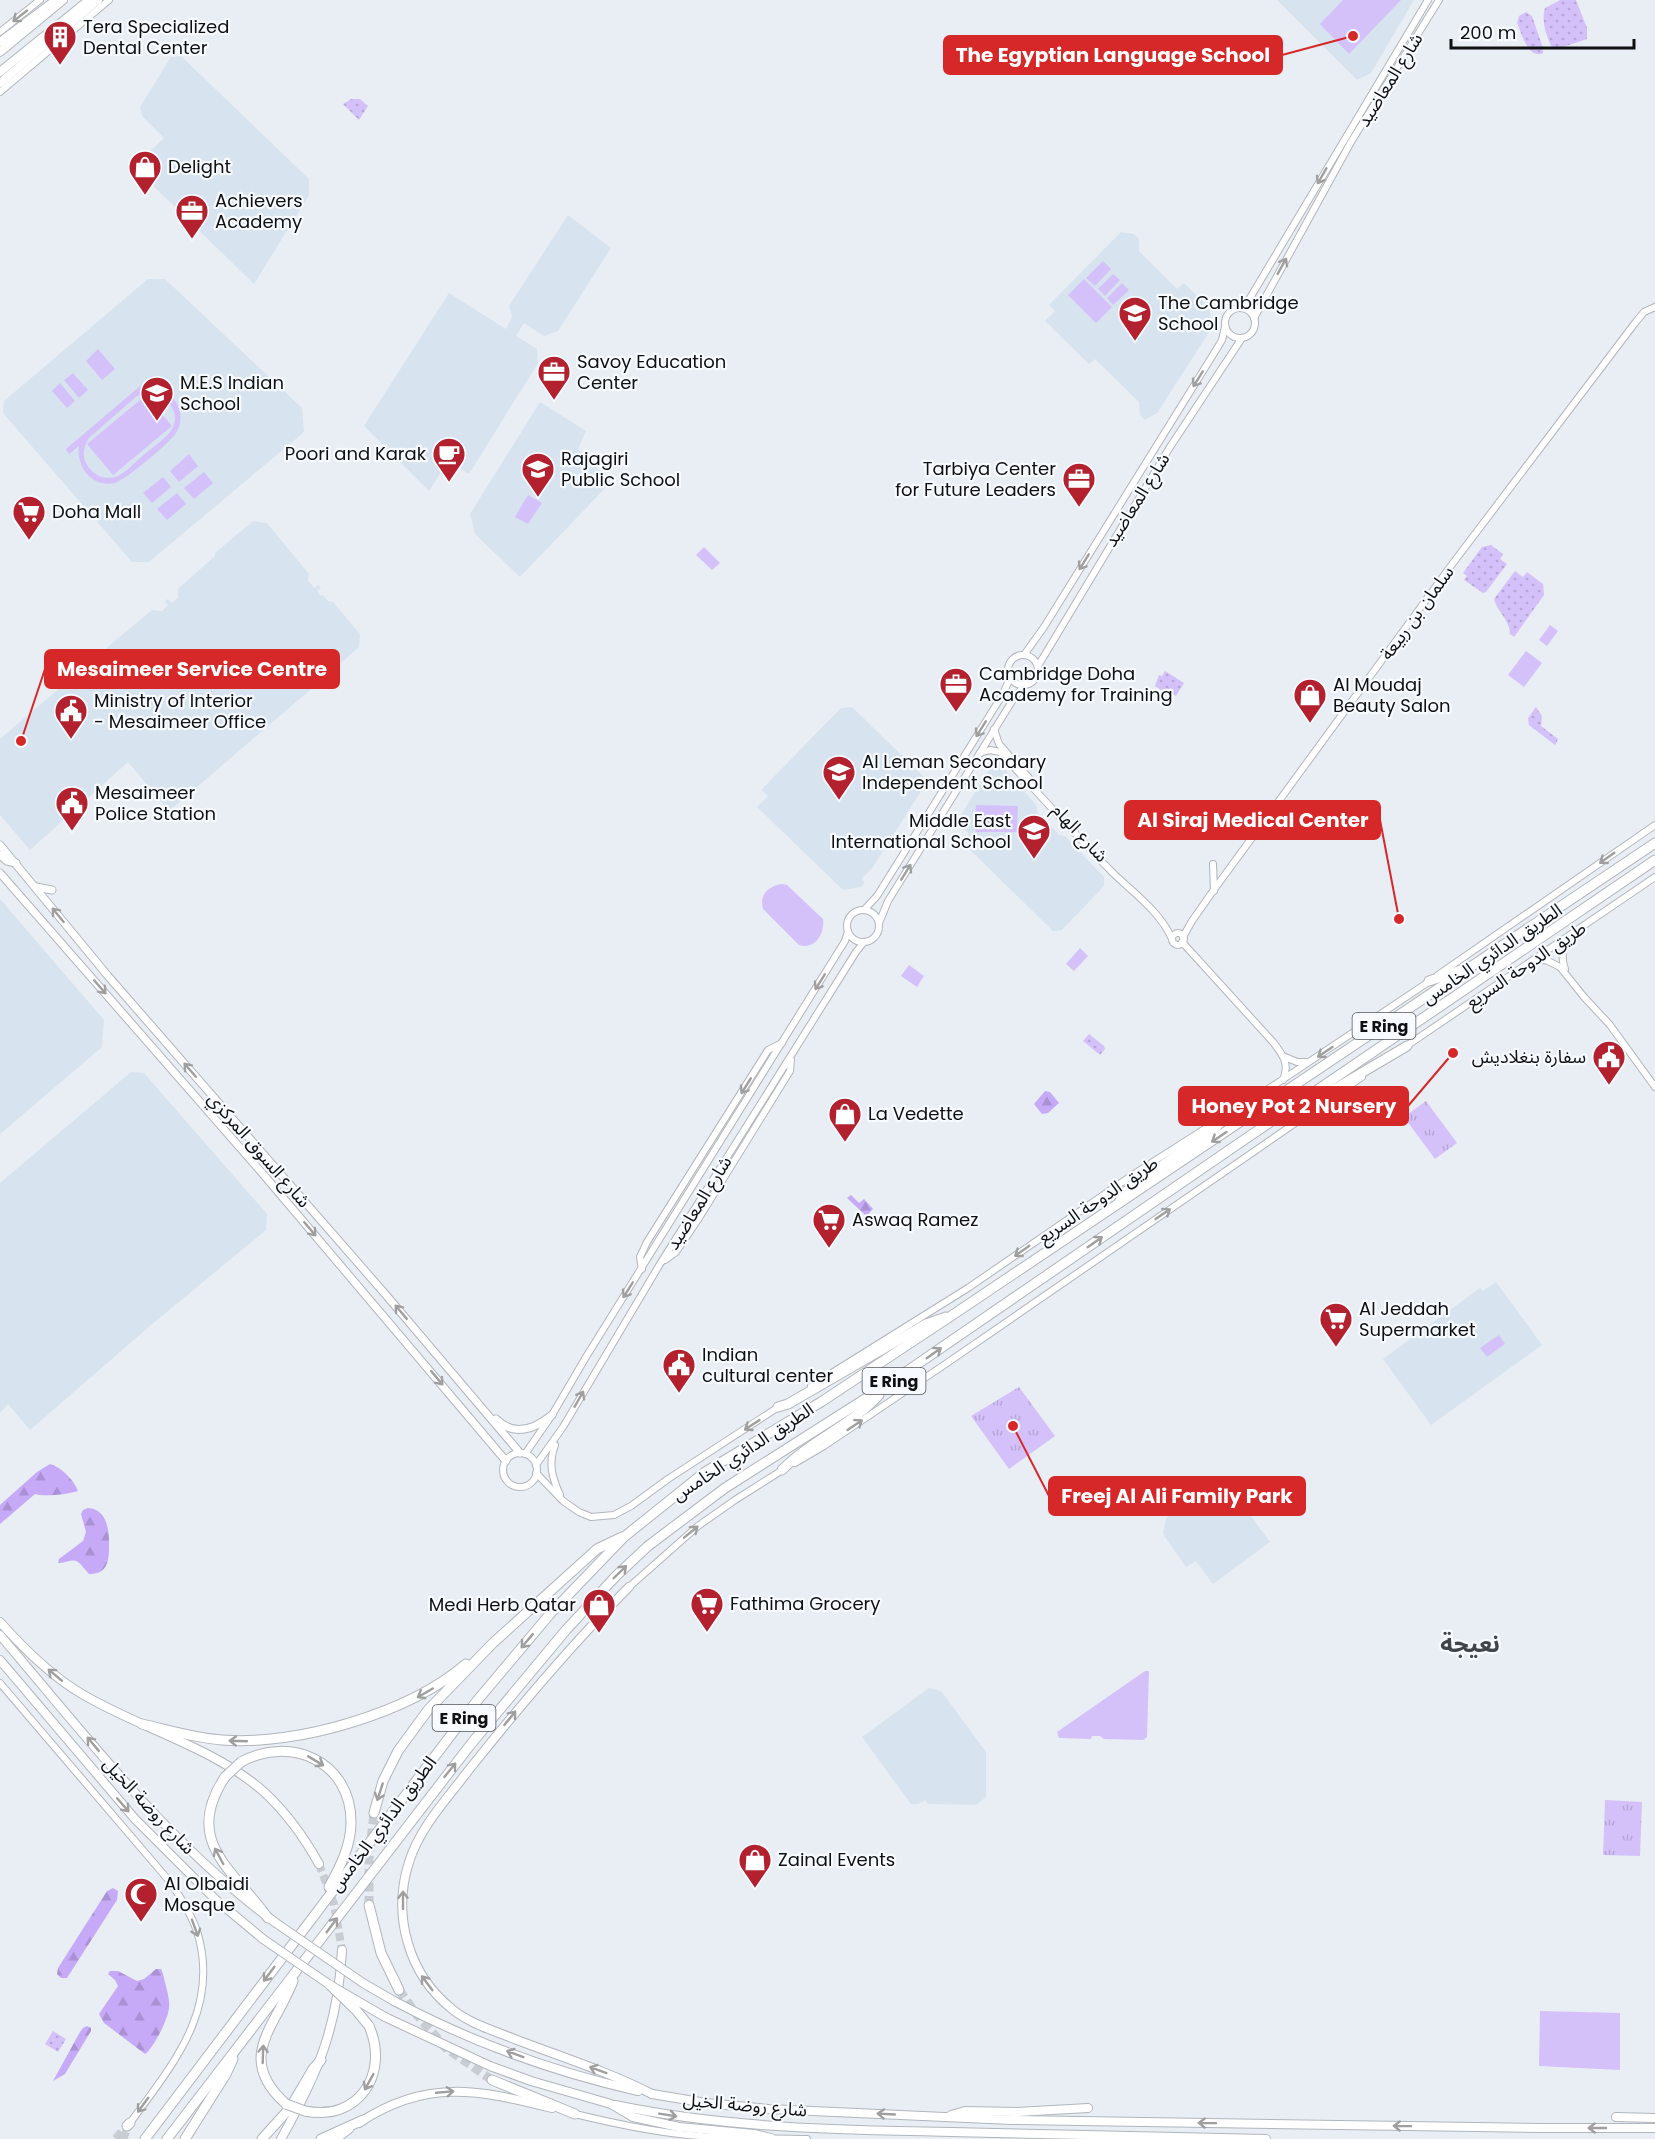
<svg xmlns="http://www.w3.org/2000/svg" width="1655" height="2139" viewBox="0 0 1655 2139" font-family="Poppins,'Noto Sans Arabic',sans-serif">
<defs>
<pattern id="forest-firs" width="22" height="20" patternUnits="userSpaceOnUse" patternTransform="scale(1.5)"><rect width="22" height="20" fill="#c6aaf7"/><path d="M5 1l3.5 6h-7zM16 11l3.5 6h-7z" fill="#a991d3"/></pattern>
<pattern id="park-tufts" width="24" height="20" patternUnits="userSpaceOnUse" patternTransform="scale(1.5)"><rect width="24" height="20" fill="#d5c1fa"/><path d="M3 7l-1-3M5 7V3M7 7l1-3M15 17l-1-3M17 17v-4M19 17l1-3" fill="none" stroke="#b6a5d5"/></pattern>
<pattern id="garden-dots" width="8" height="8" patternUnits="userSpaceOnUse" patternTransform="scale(1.5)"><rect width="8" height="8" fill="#d5c1fa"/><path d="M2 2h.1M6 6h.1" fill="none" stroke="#b6a5d5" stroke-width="1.8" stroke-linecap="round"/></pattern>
</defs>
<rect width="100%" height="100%" fill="#e8eef4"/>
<g fill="#d7e3ee">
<path d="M1277,0H1414L1371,73L1357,80Z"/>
<path d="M181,56L309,179V195L254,284L134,167L164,138L142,116L140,107L171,57Z"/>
<path d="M568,215L611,248L558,331L544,336L524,323L516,336L537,349L538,363L469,474L448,461L429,491L364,426L449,293L506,329L512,317L509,306Z"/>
<path d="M1121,232L1134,234L1139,239V251L1177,289L1184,283L1209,308L1213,326L1157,413L1145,420L1140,415L1139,402L1095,359L1089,364L1045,321L1055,311L1049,305Z"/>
<path d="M148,279H165L302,408L304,432L149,562H132L3,413L4,401Z"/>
<path d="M540,402L586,431L578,449L611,482L520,577L475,534L470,514Z"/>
<path d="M253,521L267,523L309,574L308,581L311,584L314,588L318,585L321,588L317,591L320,595L324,596L328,601L333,602L360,634L359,647L333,670L330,667L321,674L324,678L169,811L128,762L30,850L0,815V739L69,680L76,687L86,680L79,671L152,610L162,611L168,605L165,601L168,599L172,603L178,598V589L215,556V553Z"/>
<path d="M852,707L923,776L921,791L873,867L862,878L864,883L861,887L843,890L757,807L768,796L761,790L841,708Z"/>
<path d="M996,759L1037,806V812L1059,835L1065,836L1104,877V886L1062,930L1053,931L963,843L969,833L956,823Z"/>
<path d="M0,899L104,1020L102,1047L0,1134Z"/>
<path d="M131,1072L144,1073L267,1214L266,1230L151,1325L30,1430L8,1404L0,1413V1183Z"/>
<path d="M1496,1282L1542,1345L1431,1425L1383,1359L1480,1288L1483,1291Z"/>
<path d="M1222,1477L1270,1542L1213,1584L1196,1561L1186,1567L1163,1534L1166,1518Z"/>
<path d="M929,1688L941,1691L986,1752V1797L976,1805L928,1804L925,1800L918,1804H911L862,1737Z"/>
</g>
<g fill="#d5c1fa" fill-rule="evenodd">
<path d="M1343,0H1401L1349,54L1320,24Z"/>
<path d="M1103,261L1111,269L1095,286L1086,278Z"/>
<path d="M1113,274L1120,280L1105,296L1098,289Z"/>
<path d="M1084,279L1112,307L1096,323L1068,295Z"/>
<path d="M1122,283L1129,290L1113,305L1107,298Z"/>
<path d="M98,349L115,369L102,380L86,361Z"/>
<path d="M73,373L88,390L79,398L64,380Z"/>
<path d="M152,376L156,380L148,387C160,388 169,392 176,402C182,411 182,424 176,433C171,442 125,480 115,483C92,488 76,467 79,446L69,454L66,449ZM152,393C169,397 183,416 170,432C163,441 150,449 141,457C134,463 125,474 115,477C104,480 93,475 87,465C82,456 83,447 89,438L137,396Z"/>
<path d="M60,383L75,401L67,408L52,391Z"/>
<path d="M146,395L172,426L113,475L87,444Z"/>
<path d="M189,454L198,466L179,482L170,471Z"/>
<path d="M204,472L213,483L194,499L184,488Z"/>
<path d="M163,477L171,487L152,503L143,493Z"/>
<path d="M177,493L186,504L167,520L157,509Z"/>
<path d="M528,495L542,503L528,524L515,517Z"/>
<path d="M704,547L720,563L712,570L696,555Z"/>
<path d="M1550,625L1558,631L1547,646L1539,640Z"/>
<path d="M1526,651L1542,663L1524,687L1508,675Z"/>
<path d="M976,805L1018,806L1017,832H976L974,828Z"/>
<path d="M782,884L787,885L823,919C825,934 815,950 799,945L763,909C759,895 768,886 782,884Z"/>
<path d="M1080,948L1088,956L1074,971L1066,964Z"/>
<path d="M909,965L924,976L917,987L901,976Z"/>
<path d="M1499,1335L1505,1344L1487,1357L1480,1348Z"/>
<path d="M1145,1671H1149L1147,1737L1143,1740L1104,1739L1100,1736H1092L1091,1739L1059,1738L1057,1732Z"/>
<path d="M1540,2011L1620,2013V2070L1539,2066Z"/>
</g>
<g fill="url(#forest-firs)">
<path d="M1045,1091L1050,1092L1059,1103L1048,1113L1042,1114L1034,1104Z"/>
<path d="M851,1195L859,1203L864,1199L873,1209L869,1213L874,1219L889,1221L890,1222L885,1227L879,1228L847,1198Z"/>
<path d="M50,1464C61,1467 74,1480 78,1491C70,1494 43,1497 35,1494L0,1524V1505L37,1472Z"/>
<path d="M88,1508C106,1509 109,1528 109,1542C109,1556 110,1575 89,1574C85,1570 82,1565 78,1562C71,1558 65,1564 58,1563L59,1559L83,1541L86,1532L81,1514L83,1510Z"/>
<path d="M113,1888L118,1891L117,1900L67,1978H61L57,1974L58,1968L107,1891Z"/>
<path d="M156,1969H161L163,1974C165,1984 170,1997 169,2007C169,2018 153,2049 145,2054L104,2023L99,2014L118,1986L115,1980L108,1974L110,1971H118L137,1981L144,1979Z"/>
<path d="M87,2026L91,2028V2031L65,2074L53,2081L80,2032L83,2028Z"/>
</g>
<g fill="url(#park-tufts)">
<path d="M1426,1101L1457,1143L1435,1159L1404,1117Z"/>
<path d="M1019,1387L1055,1436L1009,1469L971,1416Z"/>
<path d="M1605,1800L1642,1802L1640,1856L1603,1855Z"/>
</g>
<g fill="url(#garden-dots)">
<path d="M1560,0H1576L1587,28V39L1557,49L1551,46C1546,33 1541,22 1545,8Z"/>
<path d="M1526,12L1532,16L1543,48V53C1528,60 1522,34 1517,23L1519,16Z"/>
<path d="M351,99H360L368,106L359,120L343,104Z"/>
<path d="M1491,545L1503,554L1500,559L1507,564L1486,592L1483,593L1464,580L1467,576L1463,573L1482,547Z"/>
<path d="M1515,571L1523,577L1527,572L1543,584L1544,595L1514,637L1510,634C1510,620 1498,613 1494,599Z"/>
<path d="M1165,671L1184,683L1176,696L1168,691L1166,693L1155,686L1159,675L1162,676Z"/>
<path d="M1536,707L1542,716L1541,726L1558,739L1555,745L1529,725L1528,718Z"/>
<path d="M1089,1034L1104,1046L1105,1049L1100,1055L1083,1041Z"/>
<path d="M53,2031L66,2039L58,2052L45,2044Z"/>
</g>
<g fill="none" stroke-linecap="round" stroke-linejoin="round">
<path stroke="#c7cdd2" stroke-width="8" stroke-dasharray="8 4" stroke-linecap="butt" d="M123,2139L128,2127"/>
<path stroke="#c7cdd2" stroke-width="8" stroke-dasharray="8 4" stroke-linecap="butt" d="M319,1864L334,1904L342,1950"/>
<g stroke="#c7cdd2" stroke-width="9" stroke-dasharray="9 4.5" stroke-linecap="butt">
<path d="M369,1905V1859L374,1813"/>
<path d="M399,1990L417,2015L446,2048L492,2080"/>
<path d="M116,2139L127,2126"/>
</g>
<g stroke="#b0b6bc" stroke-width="8">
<g id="tertiary">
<path d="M0,32L40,0"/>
<path d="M0,92L109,0"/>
<circle cx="1240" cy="323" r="15"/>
<path d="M1242,308L1250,298L1428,0"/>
<path d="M1254,318L1351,142L1439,0"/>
<circle cx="1023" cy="670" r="15"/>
<path d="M1024,655L1044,627L1216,350L1222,340L1225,327"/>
<path d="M1038,666L1170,447L1242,338"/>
<path d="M994,729L999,744L1029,778"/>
<path d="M980,753L990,750L1000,752C1037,792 1073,832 1111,871C1132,892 1160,911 1172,939"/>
<path d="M1213,864L1214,891"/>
<path d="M864,910L877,896L1003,694L1010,678"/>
<circle cx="863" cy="926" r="16"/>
<path d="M879,923L888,901L1014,698L1025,685"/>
<circle cx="1178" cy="939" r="6"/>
<path d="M1183,937L1192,921L1213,891L1453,563L1635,323L1644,312L1655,307"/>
<path d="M1182,942L1273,1042C1283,1055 1290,1064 1283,1080"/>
<path d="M1533,961L1546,960L1560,967L1584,997L1610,1025L1655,1087"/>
<path d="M1565,969C1561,958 1562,948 1568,939"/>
<path d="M1438,975L1655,825"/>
<path d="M1405,1047L1655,877"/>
<path d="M1285,1057L1297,1062H1307"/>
<path d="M1226,1116L1282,1080L1430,981"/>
<path d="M665,1260L676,1252L699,1218L790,1071L791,1060"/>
<path d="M642,1269L640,1257L647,1242L768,1050L782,1043"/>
<path d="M811,1386L968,1288L1134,1174L1217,1121"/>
<path d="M555,1445C548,1464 552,1477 560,1495"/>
<circle cx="520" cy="1470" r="17"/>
<path d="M525,1454L552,1415L586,1357L845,941L848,931"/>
<path d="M795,1463L824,1446L947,1363L1362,1077"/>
<path d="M536,1465L563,1427L660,1264L856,952L864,942"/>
<path d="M536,1473L563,1501L579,1512L591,1517L614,1515L631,1506L668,1479L780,1406"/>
<path d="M629,1587L698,1526L735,1500L784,1469"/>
<path d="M0,1683L171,1883C181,1898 191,1914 197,1931C221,2009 173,2064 130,2123"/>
<path d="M575,2114C616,2124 657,2133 700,2136C735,2139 771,2138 807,2139"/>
</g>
</g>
<g stroke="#b0b6bc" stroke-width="9">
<g id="secondary">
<path d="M0,845L108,976L386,1295L520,1453"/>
<path d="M0,855L7,861L16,863"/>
<path d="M0,873L263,1174L506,1461"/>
<path d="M36,887L52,890"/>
<path d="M496,1419C514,1437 535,1429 552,1415"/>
</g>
</g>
<g stroke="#b0b6bc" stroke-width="10">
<g id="primary">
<path d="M652,2094L706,2103L768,2109L1011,2120L1541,2128H1655"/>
<path d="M615,2105C725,2128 838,2130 951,2132C1056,2134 1161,2137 1266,2139"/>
<path d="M951,2115L965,2111L1017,2112L1088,2108"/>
<path d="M1616,2117L1655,2118"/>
<path d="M359,2123C426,2078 479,2090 552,2108"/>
<path d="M336,2139L349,2129"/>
</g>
</g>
<g stroke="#b0b6bc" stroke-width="10">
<g id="trunk">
<path d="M0,42L56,0"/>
<path d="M0,52L63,0"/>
<path d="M0,72L89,0"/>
<path d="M0,83L98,0"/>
<path d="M629,1587C571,1645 519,1707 468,1771C447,1799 420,1827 409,1862C392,1915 408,1974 452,2009C470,2024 495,2031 517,2040C562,2057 609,2072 652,2094"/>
<path d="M0,1622C24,1649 51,1676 82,1694C141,1729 211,1746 263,1791C286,1812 304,1837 319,1864"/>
<path d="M0,1635C86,1736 168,1844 276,1923"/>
<path d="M0,1660L135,1819L215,1899L263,1939"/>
<path d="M394,2001C471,2042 554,2072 638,2091"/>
<path d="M385,2017L490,2066L531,2081L611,2104L633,2117L679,2127L754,2134L771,2138"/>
<path d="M281,2139C318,2073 338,2027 342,1950"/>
</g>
</g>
<g stroke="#b0b6bc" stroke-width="11">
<g id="motorway">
<path d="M1429,981L1464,969"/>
<path d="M1282,1120L1407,1046"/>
<path d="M1119,1203L1125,1192L1215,1128L1228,1115"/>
<path d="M778,1407L788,1404L926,1324L946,1317"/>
<path d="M782,1470C810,1441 852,1425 879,1395"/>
<path d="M142,1724C169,1730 195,1738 222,1740C297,1746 409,1713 466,1664"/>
<path d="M241,1762C290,1735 351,1761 351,1822C351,1846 340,1867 329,1887"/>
<path d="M225,1777C182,1842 234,1870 268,1918"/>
<path d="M374,1813L383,1781L398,1751L428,1710L493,1643L597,1549L622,1537"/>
<path d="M369,1905L381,1953L399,1990"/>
<path d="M492,2080L575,2114"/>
<path d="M286,2104C235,2058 275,2028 293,1981"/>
<path d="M305,2111C358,2122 390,2074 369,2026"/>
<path d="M127,2126L130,2123"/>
<path d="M145,2139L476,1702L550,1614L624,1537L705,1472L821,1402L951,1316L1655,843"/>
<path d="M167,2139L471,1744L566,1630L616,1576L648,1546L725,1488L887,1385L1235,1146L1655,860"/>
<path d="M185,2139L226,2074L233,2059"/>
<path d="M262,2139L290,2108L313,2069L321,2060"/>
<path d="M321,2139L363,2120"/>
</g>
</g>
<use href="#tertiary" stroke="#fff" stroke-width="6"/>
<use href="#secondary" stroke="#fff" stroke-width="7"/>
<use href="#primary" stroke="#fff" stroke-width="8"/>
<use href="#trunk" stroke="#fff" stroke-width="8"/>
<use href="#motorway" stroke="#fff" stroke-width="9"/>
<g stroke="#b0b6bc" stroke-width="10" stroke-linecap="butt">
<g id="trunk-bridge">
<path d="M276,1923L363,1983L394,2001"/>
<path d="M263,1939L330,1985L385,2017"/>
</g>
</g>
<g stroke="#b0b6bc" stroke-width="11" stroke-linecap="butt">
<g id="motorway-bridge">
<path d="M225,1777L241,1762"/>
<path d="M330,1985L356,2010L369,2026"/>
<path d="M286,2104L305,2111"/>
</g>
</g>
<use href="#trunk-bridge" stroke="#fff" stroke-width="8"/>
<use href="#motorway-bridge" stroke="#fff" stroke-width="9"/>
</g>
<defs><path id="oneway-shaft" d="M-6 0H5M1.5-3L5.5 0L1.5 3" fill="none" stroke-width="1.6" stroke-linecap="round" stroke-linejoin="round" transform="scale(1.5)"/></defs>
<g stroke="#9f9fa0">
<use href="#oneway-shaft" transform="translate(20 16) rotate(142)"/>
<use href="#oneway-shaft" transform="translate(1322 176) rotate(120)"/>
<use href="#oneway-shaft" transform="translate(1282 266) rotate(-61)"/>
<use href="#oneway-shaft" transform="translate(1198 379) rotate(122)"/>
<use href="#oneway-shaft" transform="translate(1084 562) rotate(122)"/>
<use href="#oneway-shaft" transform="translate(981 729) rotate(122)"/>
<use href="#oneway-shaft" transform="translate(1607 858) rotate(145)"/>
<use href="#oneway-shaft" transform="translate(906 872) rotate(-58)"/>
<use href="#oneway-shaft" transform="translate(58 915) rotate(-129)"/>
<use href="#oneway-shaft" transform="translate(820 982) rotate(122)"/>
<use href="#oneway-shaft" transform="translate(100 987) rotate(49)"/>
<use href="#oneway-shaft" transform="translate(1325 1052) rotate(146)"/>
<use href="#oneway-shaft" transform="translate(190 1070) rotate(-131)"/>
<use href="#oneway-shaft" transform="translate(746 1086) rotate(122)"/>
<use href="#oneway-shaft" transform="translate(1219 1137) rotate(146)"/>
<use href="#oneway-shaft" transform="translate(1163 1214) rotate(-34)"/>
<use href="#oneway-shaft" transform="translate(310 1229) rotate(50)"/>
<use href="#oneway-shaft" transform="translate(1095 1242) rotate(-35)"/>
<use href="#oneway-shaft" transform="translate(1022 1251) rotate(145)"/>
<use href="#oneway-shaft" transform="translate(628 1290) rotate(122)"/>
<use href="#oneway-shaft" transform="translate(401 1312) rotate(-130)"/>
<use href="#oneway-shaft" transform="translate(934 1353) rotate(-35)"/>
<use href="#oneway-shaft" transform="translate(437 1378) rotate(50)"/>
<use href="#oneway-shaft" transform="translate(579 1399) rotate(-60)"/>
<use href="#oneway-shaft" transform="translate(752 1425) rotate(147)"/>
<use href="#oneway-shaft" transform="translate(855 1425) rotate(-34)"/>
<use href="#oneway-shaft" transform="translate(691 1532) rotate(-39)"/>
<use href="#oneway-shaft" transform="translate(620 1572) rotate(-44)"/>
<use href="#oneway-shaft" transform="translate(527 1641) rotate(130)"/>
<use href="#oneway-shaft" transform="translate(55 1675) rotate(-140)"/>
<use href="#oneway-shaft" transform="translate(425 1693) rotate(150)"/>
<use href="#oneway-shaft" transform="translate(510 1718) rotate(-51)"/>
<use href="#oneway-shaft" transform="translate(238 1741) rotate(-178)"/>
<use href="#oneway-shaft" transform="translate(93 1744) rotate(-130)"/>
<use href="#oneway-shaft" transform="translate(316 1761) rotate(31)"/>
<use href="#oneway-shaft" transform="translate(450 1770) rotate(-51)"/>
<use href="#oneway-shaft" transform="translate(380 1792) rotate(108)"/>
<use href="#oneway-shaft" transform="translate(123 1805) rotate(49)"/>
<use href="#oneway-shaft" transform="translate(219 1856) rotate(-118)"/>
<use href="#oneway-shaft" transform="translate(403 1900) rotate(-90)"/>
<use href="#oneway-shaft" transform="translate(332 1925) rotate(-53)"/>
<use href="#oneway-shaft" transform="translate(195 1928) rotate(70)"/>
<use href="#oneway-shaft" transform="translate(269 1974) rotate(127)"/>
<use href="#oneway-shaft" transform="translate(427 1983) rotate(-127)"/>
<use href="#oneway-shaft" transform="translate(263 2054) rotate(-88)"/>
<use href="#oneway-shaft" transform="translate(515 2054) rotate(-160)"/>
<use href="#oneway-shaft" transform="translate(598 2070) rotate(-160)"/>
<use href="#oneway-shaft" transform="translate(369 2082) rotate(119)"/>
<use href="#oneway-shaft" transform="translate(445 2092) rotate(-5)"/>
<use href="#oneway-shaft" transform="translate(143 2105) rotate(126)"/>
<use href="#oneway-shaft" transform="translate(886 2114) rotate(-177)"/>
<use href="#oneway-shaft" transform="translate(668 2115) rotate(9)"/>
<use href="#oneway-shaft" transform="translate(1207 2123) rotate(-179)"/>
<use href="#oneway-shaft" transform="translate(1402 2126) rotate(-179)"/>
<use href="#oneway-shaft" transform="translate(1597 2128) rotate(180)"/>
</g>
<defs>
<g id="building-pin" transform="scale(1.725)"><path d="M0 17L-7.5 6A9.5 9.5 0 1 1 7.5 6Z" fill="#b3212f" stroke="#f7fbff"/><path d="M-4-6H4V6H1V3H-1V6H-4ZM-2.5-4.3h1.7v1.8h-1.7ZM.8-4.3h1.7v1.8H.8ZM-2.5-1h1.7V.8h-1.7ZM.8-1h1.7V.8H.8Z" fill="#fff"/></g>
<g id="shop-pin" transform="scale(1.725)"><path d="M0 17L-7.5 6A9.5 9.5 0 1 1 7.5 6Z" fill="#b3212f" stroke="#f7fbff"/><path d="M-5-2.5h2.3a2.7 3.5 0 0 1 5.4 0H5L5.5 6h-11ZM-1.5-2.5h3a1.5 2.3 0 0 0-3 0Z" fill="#fff"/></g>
<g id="office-pin" transform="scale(1.725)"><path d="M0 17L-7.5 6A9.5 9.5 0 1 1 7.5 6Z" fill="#b3212f" stroke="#f7fbff"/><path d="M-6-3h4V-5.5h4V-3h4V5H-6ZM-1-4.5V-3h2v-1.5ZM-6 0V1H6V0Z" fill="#fff"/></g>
<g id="school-pin" transform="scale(1.725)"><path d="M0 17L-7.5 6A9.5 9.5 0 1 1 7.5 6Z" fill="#b3212f" stroke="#f7fbff"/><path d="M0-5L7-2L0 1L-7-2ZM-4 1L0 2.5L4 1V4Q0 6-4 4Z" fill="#fff"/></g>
<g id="cafe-pin" transform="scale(1.725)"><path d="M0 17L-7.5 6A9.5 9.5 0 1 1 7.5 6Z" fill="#b3212f" stroke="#f7fbff"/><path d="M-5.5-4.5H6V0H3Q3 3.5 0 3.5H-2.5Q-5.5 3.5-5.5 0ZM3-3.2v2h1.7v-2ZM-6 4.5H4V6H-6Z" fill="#fff"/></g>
<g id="supermarket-pin" transform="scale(1.725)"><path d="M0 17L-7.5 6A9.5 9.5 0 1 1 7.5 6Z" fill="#b3212f" stroke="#f7fbff"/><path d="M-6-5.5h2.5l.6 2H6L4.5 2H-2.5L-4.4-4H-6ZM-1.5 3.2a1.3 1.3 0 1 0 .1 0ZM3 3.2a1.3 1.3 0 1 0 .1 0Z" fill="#fff"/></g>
<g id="civic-pin" transform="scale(1.725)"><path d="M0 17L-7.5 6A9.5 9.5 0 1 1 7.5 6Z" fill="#b3212f" stroke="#f7fbff"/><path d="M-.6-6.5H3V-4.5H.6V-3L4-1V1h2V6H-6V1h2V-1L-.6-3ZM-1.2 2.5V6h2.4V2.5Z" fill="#fff"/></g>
<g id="mosque-pin" transform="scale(1.725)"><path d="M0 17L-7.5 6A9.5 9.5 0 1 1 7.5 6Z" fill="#b3212f" stroke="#f7fbff"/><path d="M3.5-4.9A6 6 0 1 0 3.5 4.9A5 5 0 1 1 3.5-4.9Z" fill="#fff"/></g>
</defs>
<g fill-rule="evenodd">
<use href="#building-pin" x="60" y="37"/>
<use href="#shop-pin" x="145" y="167"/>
<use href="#office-pin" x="192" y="211"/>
<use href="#school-pin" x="1135" y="313"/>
<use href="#office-pin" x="554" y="372"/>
<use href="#school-pin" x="157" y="393"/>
<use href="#cafe-pin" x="449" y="454"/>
<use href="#school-pin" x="538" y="469"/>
<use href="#office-pin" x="1079" y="479"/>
<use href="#supermarket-pin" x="29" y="512"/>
<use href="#office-pin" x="956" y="684"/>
<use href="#shop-pin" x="1310" y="695"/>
<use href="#civic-pin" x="71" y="711"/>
<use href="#school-pin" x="839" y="772"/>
<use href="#civic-pin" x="72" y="803"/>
<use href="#school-pin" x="1034" y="831"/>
<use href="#civic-pin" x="1609" y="1057"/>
<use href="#shop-pin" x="845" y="1114"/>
<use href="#supermarket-pin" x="829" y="1220"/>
<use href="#supermarket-pin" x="1336" y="1319"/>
<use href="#civic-pin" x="679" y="1365"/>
<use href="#supermarket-pin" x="707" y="1604"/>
<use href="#shop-pin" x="599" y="1605"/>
<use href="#shop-pin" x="755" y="1860"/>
<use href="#mosque-pin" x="141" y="1894"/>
</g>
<g text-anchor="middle" stroke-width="4.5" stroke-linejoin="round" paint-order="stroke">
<g fill="#f7fbff" stroke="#545659" stroke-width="1.5">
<rect x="1352.5" y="1013" width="63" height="26" rx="4.5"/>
<rect x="862.5" y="1368" width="63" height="26" rx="4.5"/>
<rect x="432.5" y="1705" width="63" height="26" rx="4.5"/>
</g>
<g font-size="16" font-weight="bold" fill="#0e1012">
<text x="1384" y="1032">E Ring</text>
<text x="894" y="1387">E Ring</text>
<text x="464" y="1724">E Ring</text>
</g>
<g font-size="18" fill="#0e1012" stroke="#f7fbff" text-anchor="start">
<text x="83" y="33">Tera Specialized<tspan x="83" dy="21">Dental Center</tspan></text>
<text x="168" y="173">Delight</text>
<text x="215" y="207">Achievers<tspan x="215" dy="21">Academy</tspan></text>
<text x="1158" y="309">The Cambridge<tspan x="1158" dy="21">School</tspan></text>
<text x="577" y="368">Savoy Education<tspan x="577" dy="21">Center</tspan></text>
<text x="180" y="389">M.E.S Indian<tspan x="180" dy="21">School</tspan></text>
<text x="426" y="460" text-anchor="end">Poori and Karak</text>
<text x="561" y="465">Rajagiri<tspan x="561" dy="21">Public School</tspan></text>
<text x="1056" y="475" text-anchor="end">Tarbiya Center<tspan x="1056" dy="21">for Future Leaders</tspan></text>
<text x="52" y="518">Doha Mall</text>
<text x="979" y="680">Cambridge Doha<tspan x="979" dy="21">Academy for Training</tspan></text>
<text x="1333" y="691">Al Moudaj<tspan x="1333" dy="21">Beauty Salon</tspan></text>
<text x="94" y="707">Ministry of Interior<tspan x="94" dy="21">- Mesaimeer Office</tspan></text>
<text x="862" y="768">Al Leman Secondary<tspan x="862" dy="21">Independent School</tspan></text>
<text x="95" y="799">Mesaimeer<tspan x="95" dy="21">Police Station</tspan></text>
<text x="1011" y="827" text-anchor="end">Middle East<tspan x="1011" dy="21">International School</tspan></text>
<text x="1586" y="1063" text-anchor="end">سفارة بنغلاديش</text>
<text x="868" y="1120">La Vedette</text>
<text x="852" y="1226">Aswaq Ramez</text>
<text x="1359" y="1315">Al Jeddah<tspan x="1359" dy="21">Supermarket</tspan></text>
<text x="702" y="1361">Indian<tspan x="702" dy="21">cultural center</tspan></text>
<text x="730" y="1610">Fathima Grocery</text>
<text x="576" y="1611" text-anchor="end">Medi Herb Qatar</text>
<text x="778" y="1866">Zainal Events</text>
<text x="164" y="1890">Al Olbaidi<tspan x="164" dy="21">Mosque</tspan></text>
</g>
<g font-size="18" fill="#0e1012" stroke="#f7fbff">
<text transform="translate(1390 80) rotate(-58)" y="6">شارع المعاضيد</text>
<text transform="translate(1137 500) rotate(-58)" y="6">شارع المعاضيد</text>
<text transform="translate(1417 613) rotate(-54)" y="6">سلمان بن ربيعة</text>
<text transform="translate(1080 833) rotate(47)" y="6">شارع الهام</text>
<text transform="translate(1492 954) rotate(-34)" y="6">الطريق الدائري الخامس</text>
<text transform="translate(1526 965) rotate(-34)" y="6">طريق الدوحة السريع</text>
<text transform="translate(259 1150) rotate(49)" y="6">شارع السوق المركزي</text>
<text transform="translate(1098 1200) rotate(-34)" y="6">طريق الدوحة السريع</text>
<text transform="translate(699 1203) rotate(-58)" y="6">شارع المعاضيد</text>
<text transform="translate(743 1452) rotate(-33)" y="6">الطريق الدائري الخامس</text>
<text transform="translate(149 1806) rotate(47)" y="6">شارع روضة الخيل</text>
<text transform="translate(383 1824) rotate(-53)" y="6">الطريق الدائري الخامس</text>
<text transform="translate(745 2105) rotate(5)" y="6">شارع روضة الخيل</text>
</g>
<g font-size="24" font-weight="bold" fill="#40454a" stroke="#f7fbff">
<text x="1470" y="1652">نعيجة</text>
</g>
</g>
<path fill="none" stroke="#d62828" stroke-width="2" d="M1353 36L1282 55M21 741L45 669M1399 919L1380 820M1453 1053L1408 1106M1013 1426L1049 1496"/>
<g fill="#d62828" stroke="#f7fbff" stroke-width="2">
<circle cx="1353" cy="36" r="6"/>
<circle cx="21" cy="741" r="6"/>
<circle cx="1399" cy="919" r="6"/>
<circle cx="1453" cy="1053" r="6"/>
<circle cx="1013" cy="1426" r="6"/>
</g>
<g fill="#d62828" stroke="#d62828" stroke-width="2">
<rect x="944" y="36" width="338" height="38" rx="6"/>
<rect x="45" y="650" width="294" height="38" rx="6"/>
<rect x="1125" y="801" width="255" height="38" rx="6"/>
<rect x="1179" y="1087" width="229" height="38" rx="6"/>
<rect x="1049" y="1477" width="256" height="38" rx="6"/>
</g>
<g font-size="20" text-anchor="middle" font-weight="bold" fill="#fff">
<text x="1113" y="62">The Egyptian Language School</text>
<text x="192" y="676">Mesaimeer Service Centre</text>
<text x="1253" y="827">Al Siraj Medical Center</text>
<text x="1294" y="1113">Honey Pot 2 Nursery</text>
<text x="1177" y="1503">Freej Al Ali Family Park</text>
</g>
<path d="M1451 39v9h183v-9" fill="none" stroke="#0e1012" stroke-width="3"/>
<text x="1460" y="39" font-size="18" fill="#0e1012" stroke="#f7fbff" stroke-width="4.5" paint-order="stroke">200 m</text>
</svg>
